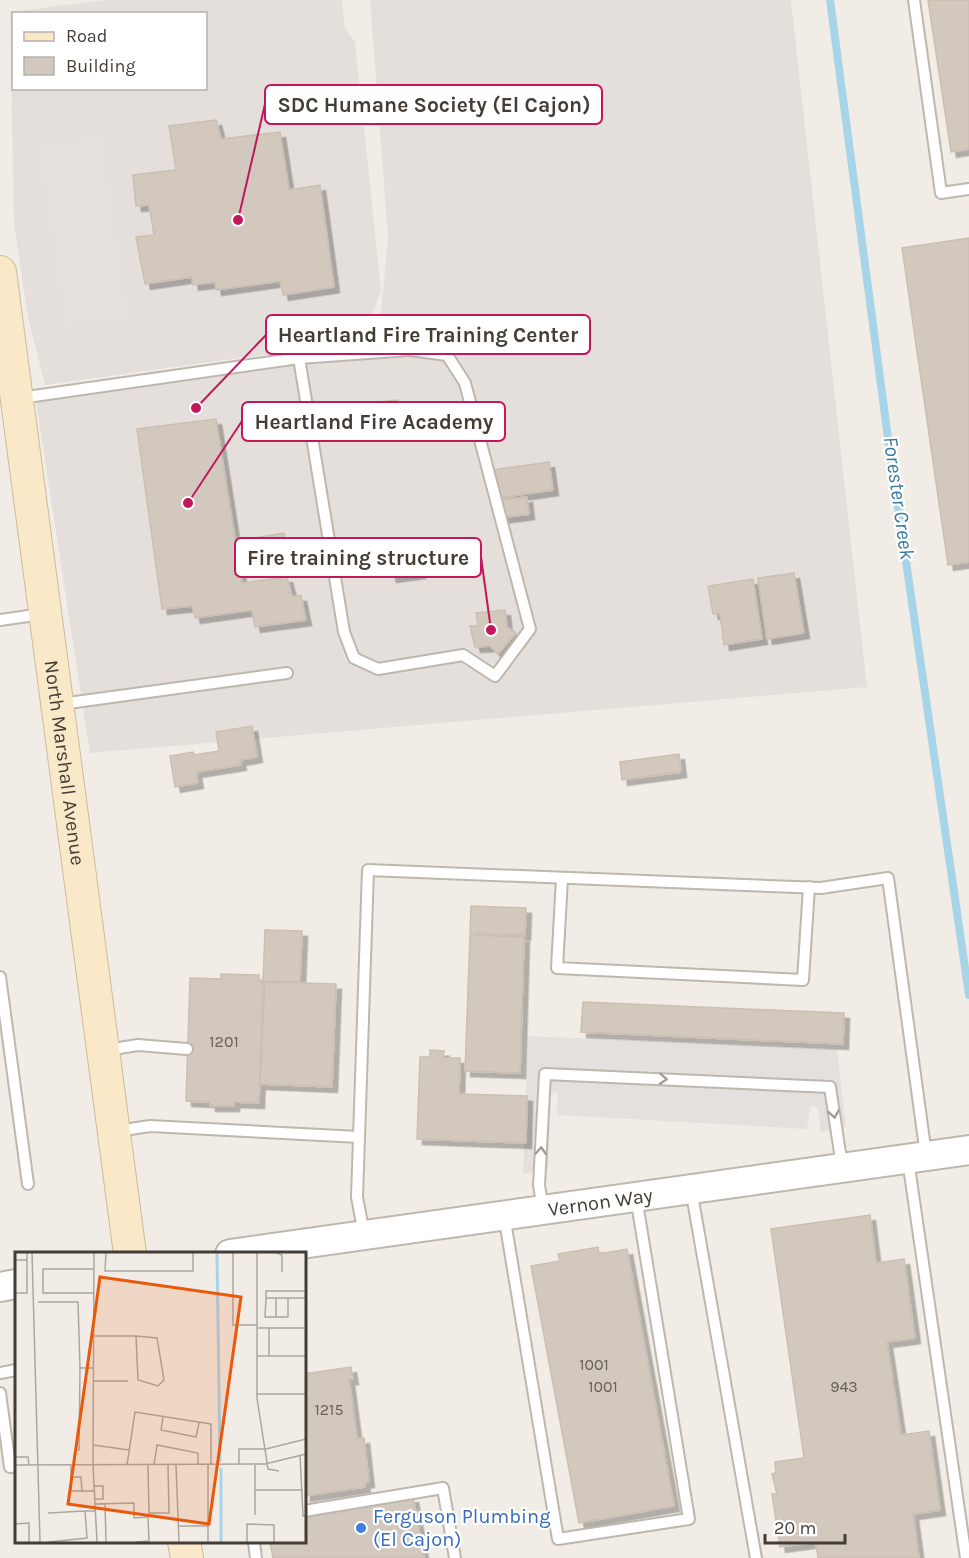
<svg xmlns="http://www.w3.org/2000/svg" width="969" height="1558" viewBox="0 0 969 1558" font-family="Karla,sans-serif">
<defs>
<filter id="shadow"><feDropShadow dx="5.5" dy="5.5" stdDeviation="0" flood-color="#0004"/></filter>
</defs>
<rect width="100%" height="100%" fill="#f1ede6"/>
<g fill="#e4dfdb" fill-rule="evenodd">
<path d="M105,0H342L345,29L355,41L381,290L370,321L363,330L349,343L45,385L28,317L14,224L10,12ZM14,14H206V88H14Z"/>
<path d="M370,0H791L867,687L90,753L36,402L378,344L388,237Z"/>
</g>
<g fill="#e3e0de">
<path d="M104,138L130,315L62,324L36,147Z"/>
<path d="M528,1036L837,1050L846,1127L821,1132L818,1108L813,1106L810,1107L807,1129L557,1115L558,1093L554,1092L551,1095L548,1170L523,1174Z"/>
</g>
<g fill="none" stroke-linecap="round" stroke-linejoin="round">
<path stroke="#a8d4e9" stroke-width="8" d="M830,0L888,438L969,995"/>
</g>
<g fill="#d2c8bd" stroke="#ccbfb1" stroke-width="1.5" filter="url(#shadow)">
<path d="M928,0H969V149L951,152Z"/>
<path d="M216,120L221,139L280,132L289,190L320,185L334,287L283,295L280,281L216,290L215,282L193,285L192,277L145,284L136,237L154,235L149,205L136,206L133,175L176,170L169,126Z"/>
<path d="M969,238V562L948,565L902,248Z"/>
<path d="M398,400L401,419L379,422L380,430L356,433L353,416L360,415L359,404Z"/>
<path d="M216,419L242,583L287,577L292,596H301L306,620L255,627L252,610L195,618L192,606L162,609L137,429Z"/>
<path d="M549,462L553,490L497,498L493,470Z"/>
<path d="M527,497L529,514L500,518L497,500Z"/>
<path d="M284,533L288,556L242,564L241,559L244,558L241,540Z"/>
<path d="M416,544L420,573L391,577L385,548Z"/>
<path d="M794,573L804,633L767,639L758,578Z"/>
<path d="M753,579L762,639L724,645L720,613L713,614L708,586Z"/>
<path d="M505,610L507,627L516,633L498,654L490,646L475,647L470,626H478L476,613Z"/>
<path d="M252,726L257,757L240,760L241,765L196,772L198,783L175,787L170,756L193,752L194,755L219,751L216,732Z"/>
<path d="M679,754L681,772L622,780L620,762Z"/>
<path d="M471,906L526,908L525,935L470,933Z"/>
<path d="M265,930L302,931L300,982L263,981Z"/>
<path d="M470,935L524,937L520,1073L465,1071Z"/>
<path d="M221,974L259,975V981H263L259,1103L234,1102V1106H210V1102L186,1101L190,978L221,979Z"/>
<path d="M265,982L336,984L332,1087L260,1084Z"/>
<path d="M583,1002L844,1013L843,1044L581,1032Z"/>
<path d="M430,1050L444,1051L443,1058H460L459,1094L527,1096L526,1143L417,1139L420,1057H430Z"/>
<path d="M870,1215L876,1263L904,1259L915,1338L887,1342L901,1435L929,1431L940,1510L913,1514L919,1558H818L816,1542L780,1547L772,1494H777L772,1474L776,1473L775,1462L804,1458L771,1229Z"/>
<path d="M598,1247L599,1254L627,1249L674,1506L579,1523L531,1266L560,1261L558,1254Z"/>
<path d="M351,1367L353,1379H349L357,1439L364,1438L369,1482L364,1483L365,1487L305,1496L304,1374Z"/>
<path d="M413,1497L424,1558H273L270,1542H304V1515Z"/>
</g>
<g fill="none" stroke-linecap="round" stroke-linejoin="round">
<g stroke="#bfb7ad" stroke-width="14">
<g id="service">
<path d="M914,0L941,193L969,189"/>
<path d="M20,398L299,358L410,350L447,355L465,383L530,629L495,676L463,655L378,669L354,658L344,632L299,358"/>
<path d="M0,620L42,614"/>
<path d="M61,704L287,673"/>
<path d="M562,878L557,968L803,980L809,887"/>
<path d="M0,977L28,1184"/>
<path d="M107,1050L138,1045L187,1049"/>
<path d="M117,1131L150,1126L359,1137"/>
<path d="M908,1160L966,1558"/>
<path d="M691,1189L756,1558"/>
<path d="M543,1209L539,1185L545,1074L830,1087L842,1166"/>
<path d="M504,1215L558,1539L689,1519L636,1197"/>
<path d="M364,1234L357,1197L368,870L821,888L888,878L926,1155"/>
<path d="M0,1373L16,1370"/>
<path d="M0,1393L10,1467L16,1466"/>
<path d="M304,1511L443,1488L455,1558"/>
<path d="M254,1542L256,1558"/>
</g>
</g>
<g stroke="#bfb7ad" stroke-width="32">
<g id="tertiary">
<path id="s1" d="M230,1254L969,1150"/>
<path d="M0,1287L16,1284"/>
</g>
</g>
<g stroke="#cdbb99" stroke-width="34">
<g id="secondary">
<path id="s2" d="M0,272L130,1254"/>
<path d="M184,1542L187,1558"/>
</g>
</g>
<use href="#service" stroke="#fff" stroke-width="10"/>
<use href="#tertiary" stroke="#fff" stroke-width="28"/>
<use href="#secondary" stroke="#f9e9c8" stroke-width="32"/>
</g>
<defs><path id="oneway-chevron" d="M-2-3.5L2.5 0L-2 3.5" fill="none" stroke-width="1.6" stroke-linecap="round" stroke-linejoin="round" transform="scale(1.5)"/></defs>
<g stroke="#a19e9a">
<use href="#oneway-chevron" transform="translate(663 1079) rotate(3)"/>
<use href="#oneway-chevron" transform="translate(834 1114) rotate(81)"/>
<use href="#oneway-chevron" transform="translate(541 1151) rotate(-87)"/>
</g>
<circle fill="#3f7fe0" stroke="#fff" stroke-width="2" cx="361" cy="1528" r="6"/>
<g text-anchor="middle" stroke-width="4.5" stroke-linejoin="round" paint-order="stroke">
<g font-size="16" fill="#676058">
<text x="224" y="1047">1201</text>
<text x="594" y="1370">1001</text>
<text x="603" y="1392">1001</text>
<text x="844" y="1392">943</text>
<text x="329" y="1415">1215</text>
</g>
<g font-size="20" fill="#433d36" stroke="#fff">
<text dy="7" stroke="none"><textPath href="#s2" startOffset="495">North Marshall Avenue</textPath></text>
<text dy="7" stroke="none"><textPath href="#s1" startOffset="374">Vernon Way</textPath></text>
</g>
<g font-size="20" fill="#366cbe" stroke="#fff" text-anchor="start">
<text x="373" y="1523">Ferguson Plumbing<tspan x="373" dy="23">(El Cajon)</tspan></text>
</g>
<g font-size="21" font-style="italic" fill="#387b9e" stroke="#fff">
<text transform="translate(899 498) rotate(82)" y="7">Forester Creek</text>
</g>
</g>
<g transform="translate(15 1252)">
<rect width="291" height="291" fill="#f1ede6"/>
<path fill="none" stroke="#a8d4e9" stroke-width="3" d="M202,1L205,210M206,216V290"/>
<path fill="none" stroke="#aba7a0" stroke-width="1.5" d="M17,1L25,290M79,1L78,213L82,290M91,1L90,19H178V1M218,1V73H242V1M262,1L267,3V20M0,8H12V1M78,17H28V41H79M291,39H251V46H291M0,41H12V8M251,46L250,65H273V46M23,50H63L65,116H79M261,65V46M242,73V146L253,217L264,219M242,76H291M254,76V104M79,84H121L142,86L149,128L143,134L123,128L121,84M242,104H291M78,129H113M242,142H291M148,165L146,178L181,185L184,171M78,193L114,198M64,199L65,116M285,203L288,264H291M0,205H13L14,213M0,213L250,212L291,202M56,213V239H79M112,213L120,160L196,172V213M133,213L134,261H154L153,213M139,213L142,193L183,201V213M161,213L164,290M193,213V290M224,213V197H251L291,187M56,225H66L67,240M79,234H88V247H80M240,238H288M80,252L119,251V266L133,265L134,289L121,290M90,252L91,290M33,261L70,259M240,263V213M0,272L14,271V290M163,274H193M34,290L72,286L70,259H80M232,290V272L259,273V290"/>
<path fill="#e8590c" fill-opacity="0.15" stroke="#e8590c" stroke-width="3" d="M85,25L226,45L194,272L53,252Z"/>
<rect width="291" height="291" fill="none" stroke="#433d36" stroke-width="3"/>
</g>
<path fill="none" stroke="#c2185b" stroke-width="2" d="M238 220L265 104M196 408L266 335M188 503L242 421M491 630L481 557"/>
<g fill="#c2185b" stroke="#fff" stroke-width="2">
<circle cx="238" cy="220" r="6"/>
<circle cx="196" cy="408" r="6"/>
<circle cx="188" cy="503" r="6"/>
<circle cx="491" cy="630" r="6"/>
</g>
<g fill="#fff" stroke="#c2185b" stroke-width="2">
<rect x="265" y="85" width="337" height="39" rx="6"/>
<rect x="266" y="315" width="324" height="39" rx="6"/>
<rect x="242" y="402" width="263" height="39" rx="6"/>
<rect x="235" y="538" width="246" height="39" rx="6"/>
</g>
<g font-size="21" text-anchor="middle" font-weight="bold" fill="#433d36">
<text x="434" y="112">SDC Humane Society (El Cajon)</text>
<text x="428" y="342">Heartland Fire Training Center</text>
<text x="374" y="429">Heartland Fire Academy</text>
<text x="358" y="565">Fire training structure</text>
</g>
<rect x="12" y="12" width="195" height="78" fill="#ffffff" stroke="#b4b1af" stroke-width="1.5"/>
<rect x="24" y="32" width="30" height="9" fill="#f9e9c8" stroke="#b4b1af" stroke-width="1.5"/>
<text x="66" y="42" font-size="18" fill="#433d36">Road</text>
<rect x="24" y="57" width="30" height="18" fill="#d2c8bd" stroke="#b4b1af" stroke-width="1.5"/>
<text x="66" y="72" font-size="18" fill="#433d36">Building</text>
<path d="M765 1534v9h80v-9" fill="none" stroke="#433d36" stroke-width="3"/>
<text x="774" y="1534" font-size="18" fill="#433d36" stroke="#ffffff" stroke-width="4.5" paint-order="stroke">20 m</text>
</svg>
